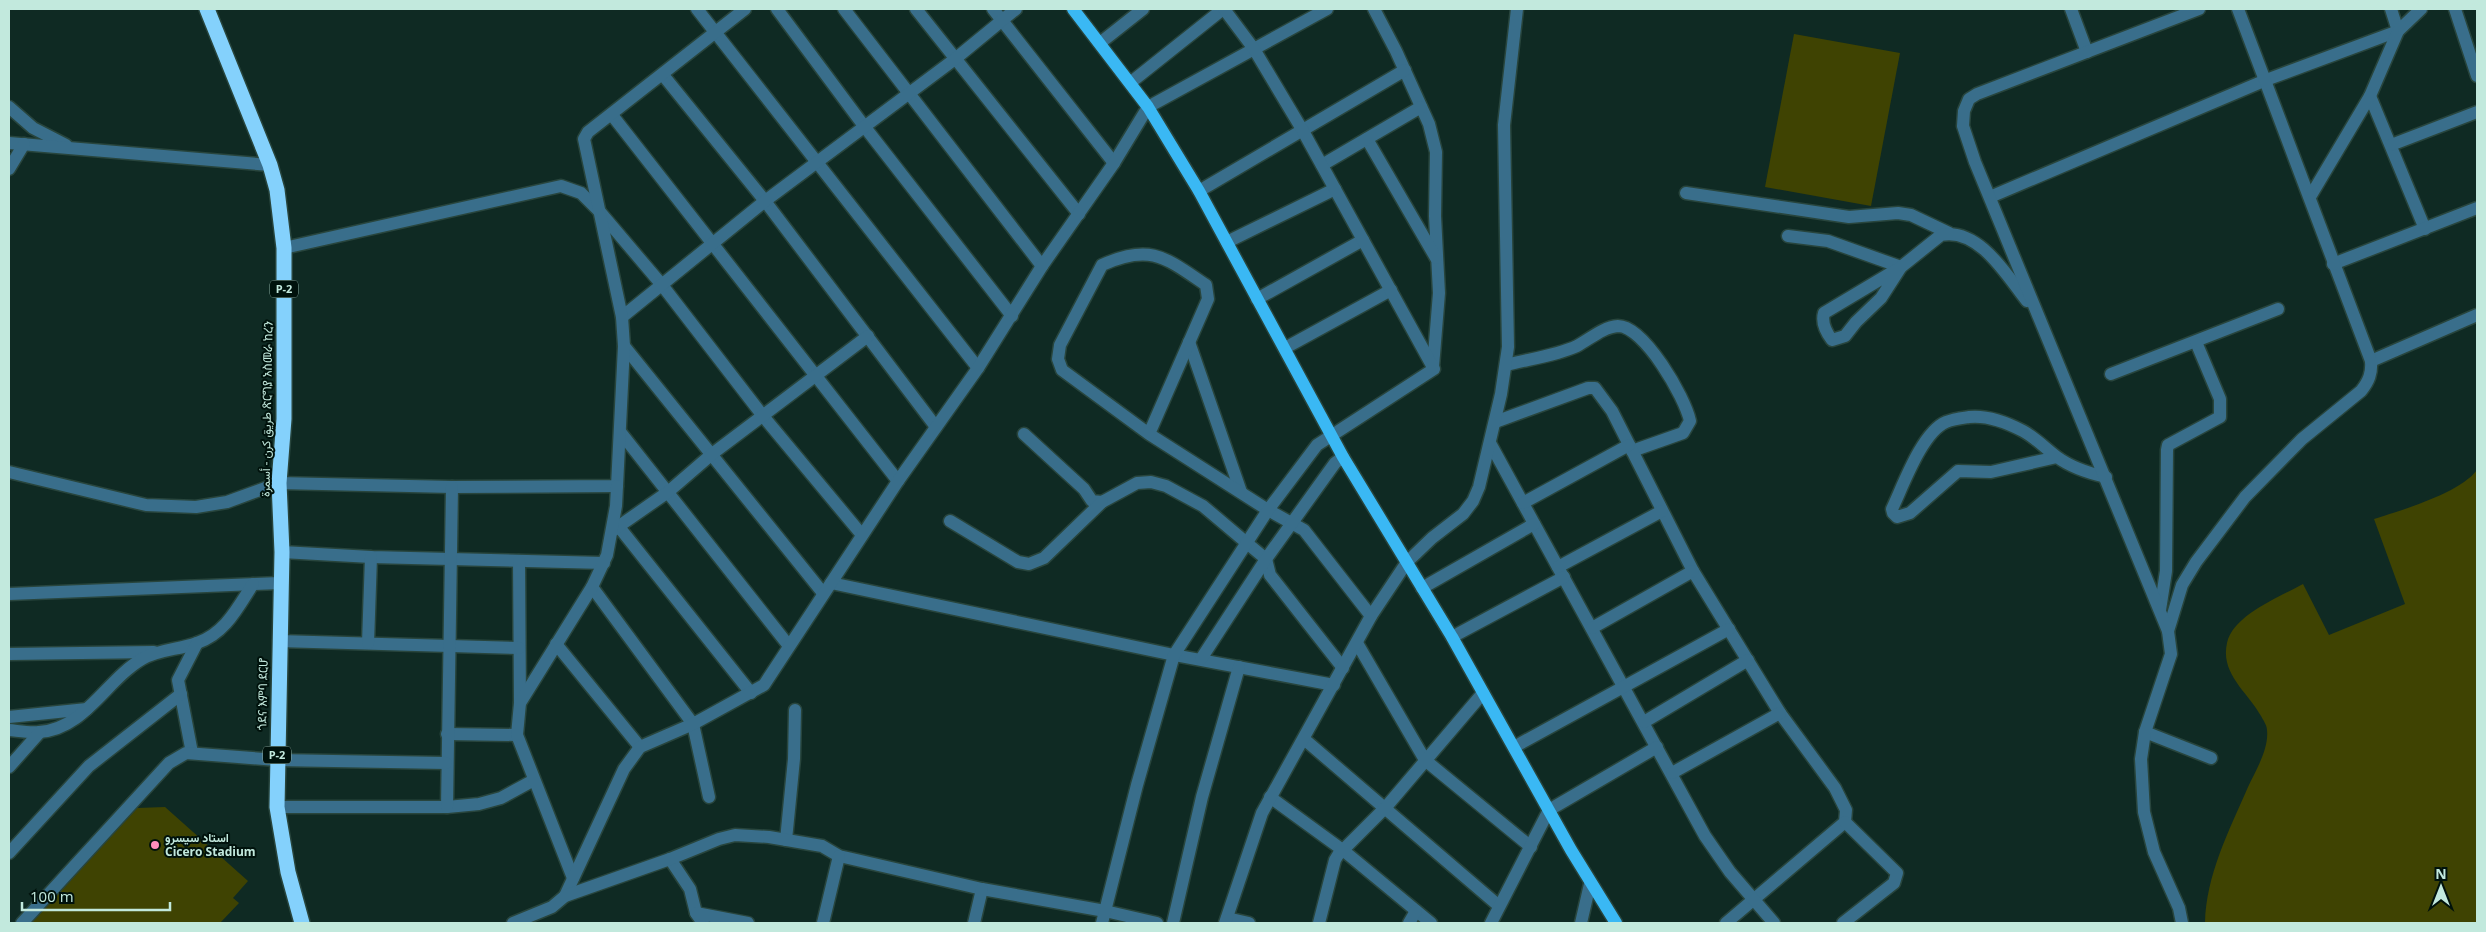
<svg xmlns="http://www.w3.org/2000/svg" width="2486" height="932" viewBox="0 0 2486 932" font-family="'Open Sans',Vazirmatn,'Noto Sans Ethiopic',sans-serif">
<rect width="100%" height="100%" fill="#0f2a23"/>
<g fill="#3f4302">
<path d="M1794,34L1900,53L1871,206L1765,187Z"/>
<path d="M2477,470V923H2205C2206,875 2229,831 2248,787C2256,770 2269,749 2267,730C2267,725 2263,720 2261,716C2248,692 2220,674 2227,643C2233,615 2280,597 2303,584L2329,635L2405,604L2374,519C2402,510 2460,493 2477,470Z"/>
<path d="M165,807L248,881L233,898L239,903L220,923H29L137,808Z"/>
</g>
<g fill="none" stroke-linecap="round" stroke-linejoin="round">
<g stroke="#28453d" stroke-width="15">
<g id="minor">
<path d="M697,9L978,368"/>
<path d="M777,9L864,126L1012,316"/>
<path d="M844,9L1042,266"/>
<path d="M916,9L1079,214"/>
<path d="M993,9L1114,163"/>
<path d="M1374,9L1396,51L1429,124L1436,152L1435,216L1439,293L1433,367"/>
<path d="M2071,9L2087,52"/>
<path d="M2455,9L2477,76"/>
<path d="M1100,43L1143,9"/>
<path d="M663,75L765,201L936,427"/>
<path d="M1130,83L1223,9"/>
<path d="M2370,96L2425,229"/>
<path d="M9,107L33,128L66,145"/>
<path d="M612,115L898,481"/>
<path d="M1367,139L1436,258"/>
<path d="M9,143L270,165"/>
<path d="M2391,145L2477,112"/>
<path d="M1322,165L1421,107"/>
<path d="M9,169L24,144"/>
<path d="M1199,191L1405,70"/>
<path d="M1686,193L1849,217L1898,213L1911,215L1949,233"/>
<path d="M1990,197L2266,80L2398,31L2391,9"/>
<path d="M2310,197L2370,96L2398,31L2421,9"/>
<path d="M1788,236L1828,241L1901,267"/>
<path d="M1227,242L1335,189"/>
<path d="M284,248L561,186L581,193L600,212L662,285L763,416L862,535"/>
<path d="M2333,264L2477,208"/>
<path d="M1901,267L1881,298L1856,322L1845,336L1832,340C1826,332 1821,323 1824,313L1901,267L1941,235C1979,227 2007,276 2027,301"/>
<path d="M1257,299L1363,240"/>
<path d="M622,317L765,201L955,59L1016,9"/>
<path d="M1189,342L1241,492"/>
<path d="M624,346L823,593"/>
<path d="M1285,348L1391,290"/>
<path d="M2371,361L2477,315"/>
<path d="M1506,365C1529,359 1555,356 1577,346C1590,339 1603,327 1618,326C1644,326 1685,397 1690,421L1683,433L1632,451"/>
<path d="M2111,374L2278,309"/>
<path d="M1495,422L1588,388H1595L1612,411L1693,571L1780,713L1835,788L1846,810L1845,822L1726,923"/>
<path d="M621,433L789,646"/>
<path d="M1024,434L1084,489L1092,501L1102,502L1137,483L1151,482L1166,486L1203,506L1248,544L1266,559L1270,575L1343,668"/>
<path d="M1149,434L1208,299L1206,285C1166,258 1151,243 1102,265L1060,345L1058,359L1062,370L1149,434L1268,510L1304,530L1371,616"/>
<path d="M1490,443L1705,836L1730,872L1774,923"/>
<path d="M2057,457L1991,472L1958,471L1910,513L1897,517L1893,513L1892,509C1903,486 1922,432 1946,422C1953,419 1962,418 1969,417C1988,415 2006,422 2023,431C2036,438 2046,449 2057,457C2072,468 2088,473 2106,477"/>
<path d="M9,472L146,505L196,507L227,502L279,483L452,487L617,486L624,346L622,317L584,139L588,132L745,9"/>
<path d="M1523,503L1629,445"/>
<path d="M950,521L1018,562L1029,564L1044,558L1102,502"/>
<path d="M619,527L751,693"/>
<path d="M612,531L668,492L712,454L868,336"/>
<path d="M282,552L371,557L604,563"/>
<path d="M519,561L520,703"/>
<path d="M1558,567L1662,511"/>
<path d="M831,583L1174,655L1334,685"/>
<path d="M592,587L693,724L709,797"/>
<path d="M1422,588L1534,524"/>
<path d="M9,594L280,583"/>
<path d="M2160,610L2166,571L2167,450L2168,445L2220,417V399L2196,342"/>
<path d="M1592,628L1693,571"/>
<path d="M2168,631L2182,585L2196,562L2245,497L2302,439L2361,391C2369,381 2372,373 2371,361L2238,9"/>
<path d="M1452,637L1564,577"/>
<path d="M279,641L519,648"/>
<path d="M368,643L371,557"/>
<path d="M1357,643L1425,760L1531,847"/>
<path d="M556,644L640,747"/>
<path d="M9,654L154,652"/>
<path d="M1201,659L1266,559L1335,463L1343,457"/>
<path d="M9,717L87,709"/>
<path d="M1644,722L1748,660"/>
<path d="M9,730C19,731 29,733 39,732C85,729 106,680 142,659C160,649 178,650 197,643C225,634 238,607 253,584"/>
<path d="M2145,732L2211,758"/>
<path d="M447,734L517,735"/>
<path d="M1304,739L1499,906"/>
<path d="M1514,747L1729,629"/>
<path d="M192,753L178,680L197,643"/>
<path d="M9,767L40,732"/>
<path d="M1672,773L1780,713"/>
<path d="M1270,797L1344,851L1431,923"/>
<path d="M277,807H447L479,804L501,798L534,780"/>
<path d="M447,807L452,487"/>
<path d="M786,840L794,759L795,710"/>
<path d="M9,853L89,766L181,694"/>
<path d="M670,859L690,889L696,913L703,923"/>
<path d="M573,878L517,735L520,703L592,587L607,555L616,506L617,486"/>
<path d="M565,896L624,769L640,747L693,724L764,685L898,481L978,368L1042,266L1114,163L1148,107L1327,9"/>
<path d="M696,913L748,923"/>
<path d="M1227,918L1249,923"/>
<path d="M22,923L169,763L186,753L277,760L446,763"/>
<path d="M513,923L552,907L565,896L670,859L719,839L735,835L769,837L822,846L839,856L848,858L982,889L1105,911L1157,923"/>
<path d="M823,923L839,856"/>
<path d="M974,923L982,889"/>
<path d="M1102,923L1137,785L1174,655L1268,510L1317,445L1434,369L1303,131L1254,49L1224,9"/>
<path d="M1173,923L1202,797L1239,667"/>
<path d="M1225,923L1262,813L1371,616L1407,562L1432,538L1463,514L1473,501L1479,487L1501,394L1508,347L1504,125L1517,9"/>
<path d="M1319,923L1335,860L1338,855L1386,807L1483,693"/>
<path d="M1409,923L1416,911"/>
<path d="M1491,923L1549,810L1657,747"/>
<path d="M1581,923L1590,884"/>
<path d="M1843,923L1894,883L1897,873L1845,822"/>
<path d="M2182,923L2179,908L2154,852L2144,812L2141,759L2145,732L2171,654L2168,631L1975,162L1963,126L1964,111L1969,99L1977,94L2199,9"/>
</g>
</g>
<g stroke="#28453d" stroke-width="15">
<path id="major" d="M1073,9L1148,107L1199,191L1343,457L1452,637L1571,850L1616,923"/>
</g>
<g stroke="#28453d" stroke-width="18">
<path id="highway" d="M207,9L270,165L277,190L284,248V419L279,483L282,552L277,807L288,872L302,923"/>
</g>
<use href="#minor" stroke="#396e8b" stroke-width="12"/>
<use href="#major" stroke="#3ab8f4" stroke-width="12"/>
<use href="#highway" stroke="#84d1fc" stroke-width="15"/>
</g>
<circle fill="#fe8ebd" stroke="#00120c" stroke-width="2" cx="155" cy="845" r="5"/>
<g text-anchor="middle" stroke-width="4" stroke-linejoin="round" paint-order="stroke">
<g fill="#00120c" stroke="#88a89e" stroke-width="1">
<rect x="270" y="280.5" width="28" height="17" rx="4"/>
<rect x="263" y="746.5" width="28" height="17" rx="4"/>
</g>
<g font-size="11" font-weight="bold" fill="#c2e9dd">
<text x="284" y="293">P-2</text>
<text x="277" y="759">P-2</text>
</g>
<g font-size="12" fill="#c2e9dd" stroke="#00120c">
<text transform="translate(267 409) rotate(-89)" y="4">طريق كرن - أسمرة ጽርግያ አስመራ ከረን</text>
<text transform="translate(263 694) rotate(-89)" y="4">ጎደና እምባ ደርሆ</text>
</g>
<g font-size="12" font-weight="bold" fill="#c2e9dd" stroke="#00120c" text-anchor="start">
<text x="165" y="842">استاد سيسرو<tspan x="165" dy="14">Cicero Stadium</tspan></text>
</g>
</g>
<rect width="2486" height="932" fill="none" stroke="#c2e9dd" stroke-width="20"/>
<g transform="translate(2441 887)" stroke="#00120c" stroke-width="4" paint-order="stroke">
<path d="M0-4L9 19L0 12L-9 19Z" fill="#c2e9dd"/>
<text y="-8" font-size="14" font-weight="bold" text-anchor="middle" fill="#c2e9dd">N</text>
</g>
<path d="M22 902v8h148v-8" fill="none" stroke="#c2e9dd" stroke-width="2.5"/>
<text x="30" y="902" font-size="15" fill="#c2e9dd" stroke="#00120c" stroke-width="4" paint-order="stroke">100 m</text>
</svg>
